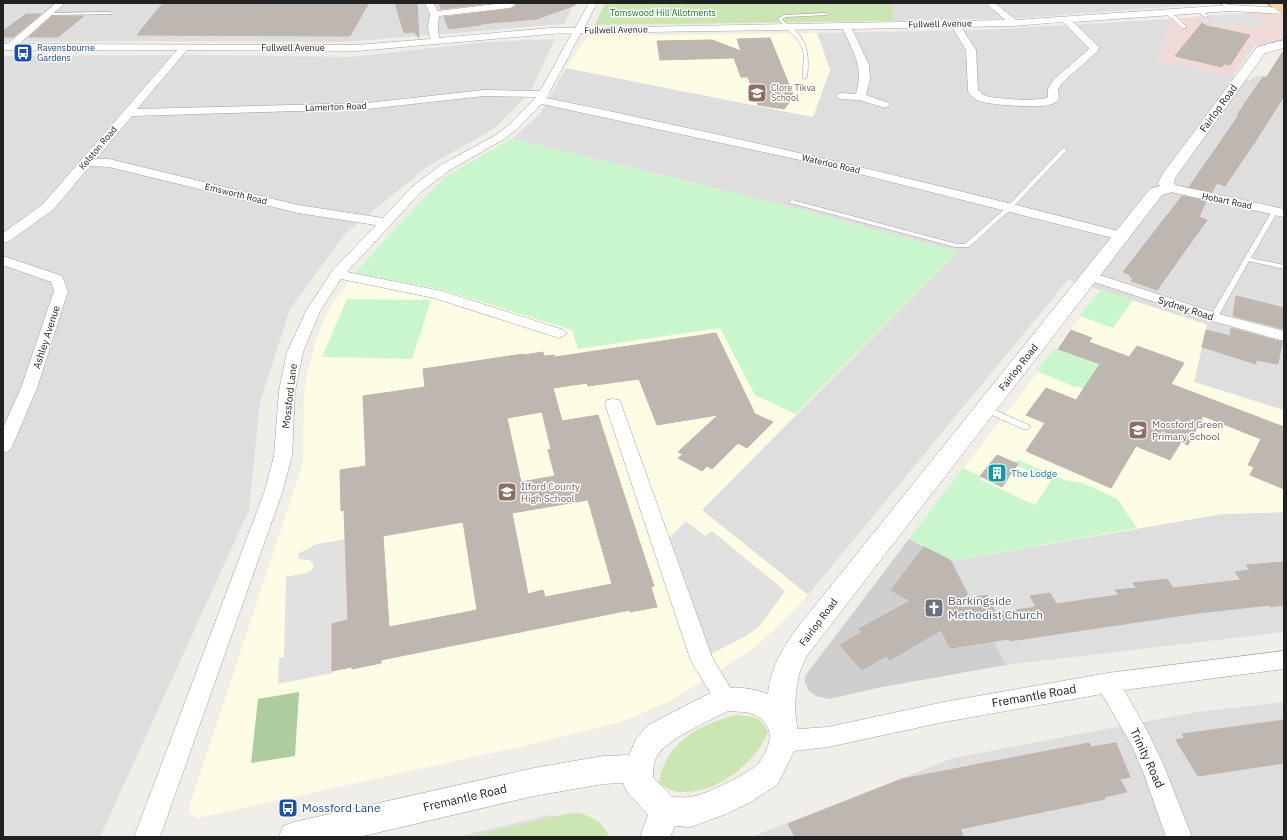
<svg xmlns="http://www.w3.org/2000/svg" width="1287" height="840" viewBox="0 0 1287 840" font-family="'IBM Plex Sans',sans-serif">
<rect width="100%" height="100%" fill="#f0eee8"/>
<g fill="#dfdede">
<path d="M3,3H575L564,24L343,42L153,41L3,42Z"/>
<path d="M894,3H1220L1020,18L892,21Z"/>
<path d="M1171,19L1157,61L1249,80L1256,76L1284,77V410L1194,382L1207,324L1068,280L808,595L702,510L957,252L775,203L512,139L540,114L566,68L813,117L830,70L817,33L982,30Z"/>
<path d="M555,39L530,92L495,128L428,166L345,234L290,309L260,402L249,510L100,837H3V56L192,55L352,57L484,42Z"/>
<path d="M1284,512V632L1006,665L952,561L1222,514Z"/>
<path d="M1284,702V837H751L953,758L1197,712Z"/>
<path d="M549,815L601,824L603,837H456Z"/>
</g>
<path fill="#efdad9" d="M1249,13H1265L1284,15V39L1255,46L1232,77L1157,61L1171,19Z"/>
<g fill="#fdfde5">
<path d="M817,33L830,70L813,117L566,68L588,36Z"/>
<path d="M512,139L775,203L958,252L702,510L808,595L784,620L756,646L720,670L668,702L618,723L518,747L197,818L189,813L190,804L303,463L304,395L306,377L316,341L330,307L355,273L398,225L446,176Z"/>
<path d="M1101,290L1207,325L1194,382L1284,410V512L1222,514L952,561L909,539Z"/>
</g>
<path fill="#cfcfcf" d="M909,539L952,561L1006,665L877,688L829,699L816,696L809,691L805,683V676Z"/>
<g fill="#cce6b3">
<path d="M605,3H894L892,21L595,25Z"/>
<path d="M736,715C754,717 759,715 768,732C756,763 716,794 681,792C673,792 666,788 659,783C665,742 700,724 736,715Z"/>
<path d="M579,813C593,817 604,823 609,837H469L565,814Z"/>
</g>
<path fill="#adcca0" d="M299,692L295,756L251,763L258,699Z"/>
<g fill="#caf6cd">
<path d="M512,139L775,203L958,252L796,414L755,395L720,328L578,349L572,330L443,290L355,273L398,225L446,176Z"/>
<path d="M1101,290L1133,300L1113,328L1079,316Z"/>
<path d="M347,299L431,300L412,359L322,357Z"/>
<path d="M1055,348L1111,369L1083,389L1078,386L1077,388L1037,371Z"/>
<path d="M1019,460L1064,480L1083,483L1117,499L1137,528L952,561L909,539L963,468L982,477L981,480L1035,505L1051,481L1011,463Z"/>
</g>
<g fill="#e1e1e1">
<path d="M1249,13L1270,24L1225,28L1211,25L1196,16Z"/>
<path d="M686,521L705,536L712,531L785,591L760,626L746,636L707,656L666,541Z"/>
<path d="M345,539L348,621L332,624L333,673L278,684L279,658L284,657L286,577L305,573L312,570L314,566L310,560L299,559V553L310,548L313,545Z"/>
</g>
<g fill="#beb7b1" stroke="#c1b5ab" fill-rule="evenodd">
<path d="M163,3L270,4H368L350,36L137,35Z"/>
<path d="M395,3H417L419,38L414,32L404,33Z"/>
<path d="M439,3H492L441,9Z"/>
<path d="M515,3H575V5L537,19L480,24L481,25L449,29L444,17L510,9L516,6Z"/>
<path d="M26,14H41L14,37H3V31Z"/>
<path d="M52,16H84L58,37H29Z"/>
<path d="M1202,23L1207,26L1250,35L1230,65L1224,64L1222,67L1175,56Z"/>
<path d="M770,38L794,97L784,109L758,105L748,77H741L734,58L660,60L657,41L712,40L741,51L737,39Z"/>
<path d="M1284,50V96L1255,142L1225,186L1217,183L1212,192L1189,187L1239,115H1237L1247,100L1263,77L1266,78Z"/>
<path d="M1182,196L1206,201L1199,217L1207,220L1157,290L1131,281L1133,278L1129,276L1130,275L1123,272Z"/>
<path d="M1236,296L1284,308V329L1233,316Z"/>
<path d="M1231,328L1282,342L1278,364L1256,360V364L1202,347L1206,330L1230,336Z"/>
<path d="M1071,330L1092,338L1089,342L1129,357L1137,346L1184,363L1171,384L1284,427V489L1250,475L1254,467L1248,465L1261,439L1203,416L1188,445L1181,442L1170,460L1136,446L1111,488L1026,451L1045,423L1026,415L1046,388L1076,400L1100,364L1058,349Z"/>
<path d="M716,333L755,414L773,422L747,448L738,443L712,469L707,466L702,471L678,458L683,454L678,452L718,415L657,425L639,379L588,386L587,383L553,388L562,421L598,415L654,586L651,587L657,607L630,612V610L381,660V663L352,669V667L332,671V624L348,620L344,510L341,511L340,470L366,466L363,396L425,387L423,369L523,354L524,355L543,352L544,356L554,355L555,357ZM542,412L551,449L548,450L555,476L521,482L507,418ZM588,500L612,584L545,597L543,590L528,594L512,513ZM463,522L477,610L389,627L383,536Z"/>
<path d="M997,455L1018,464L1002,487L980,476Z"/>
<path d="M924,547L950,560L969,598L987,595L996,613L1036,607L1030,596L1050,593L1056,604L1119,595L1115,590L1137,588L1133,583L1167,579L1173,588L1241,580L1235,572L1250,570L1246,565L1284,562V605L1270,607V605L1198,613L1010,641L1009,639L950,648L941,630L890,660L886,656L862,670L840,645L862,632L859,629L910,601L891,590Z"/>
<path d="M1284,720V763L1198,776L1176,740L1185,738L1182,734Z"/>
<path d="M1089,743L1091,747L1116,743L1130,777L1120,779L1127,792L1104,797L1105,799L960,829L964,837H795L788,824L902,779Z"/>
</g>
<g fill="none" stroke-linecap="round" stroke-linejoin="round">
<g stroke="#a2a2a2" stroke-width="1">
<g id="service">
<path d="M1220,3H1225L1232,8L1228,9Z"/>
<path d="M1195,9H1199L1209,16L1205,17L1195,11Z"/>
<path d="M1164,11C1173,12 1180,20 1186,26V28H1182L1174,20L1164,13Z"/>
<path d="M110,12L112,13V14L50,15L48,14L50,13Z"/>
<path d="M825,13L827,14V15L786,17L782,19C786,24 792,27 797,32C809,46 809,61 807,78L803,79C802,70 805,60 803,51C799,35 785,30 778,18L785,15Z"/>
<path d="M1064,148L1067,150L1066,151L1012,208L969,247H955L790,203L789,202L792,200L957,244H965L1008,206L1062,149Z"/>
<path d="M1275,209L1278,211L1251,258L1284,265V269L1249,261L1218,317L1214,319L1210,317L1272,211Z"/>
<path d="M986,406L1029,425L1030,427L1029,429H1023L983,411L982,409Z"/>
</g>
</g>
<g stroke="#a2a2a2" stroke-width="1">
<g id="minor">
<path d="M56,3H65L19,44L357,45L430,39L428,27L430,14L425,3H433L438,11L504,3H513L515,5L510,8L439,16L438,27L439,38L550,28H575L589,3H597L584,28L1005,20L986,3H995L1016,20L1230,5L1284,8V14L1230,11L1073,22L1097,45L1099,47L1098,51L1062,83L1058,89L1059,98C1058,100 1055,103 1052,104C1043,109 986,105 977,100C973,98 970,94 968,91L966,50L952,27L852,29L869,65L870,79L866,95L889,103L890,105L885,108L859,100L840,99L835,96L840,93L856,94C864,64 854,55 843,29L581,33L549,93L550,94L546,98C741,138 934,183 1126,233L1128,236L1126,239L1121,240L832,167L542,104L518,128L504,139L450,170L421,192L347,272L442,291L564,330L567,333L564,336L559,338L434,298L341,279L320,311L303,352L295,391L292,456L282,493L160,837H134L264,493L274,456L279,391L287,352L306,311L332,271L376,225L298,213L109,167L90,166L53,210L8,242L3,243V233L43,204L177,50H3V44H8ZM1063,22L1089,48L1088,50L1054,79L1048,89V97C1042,102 995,99 986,96C983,95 981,92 978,90L976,50L961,27L1014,26ZM572,33L540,91L484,90L367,103L137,109L187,50L357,51L550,34ZM484,96L536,97L510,124L496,135L442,164L413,186L383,218L298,205L109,159H96L132,116L367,109Z"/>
<path d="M1170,184L1284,209V217L1166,191L1164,188L1166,185Z"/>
<path d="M3,256L62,276L68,291L37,388L12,447L9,451L3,453V428L21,388L54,291L51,282L3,265Z"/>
<path d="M1090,272L1219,314L1284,331V341L1209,320L1085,279L1083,276L1085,273Z"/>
<path d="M613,399L619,400L621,404L712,657L737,699L734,706L726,709L718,706L691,661L605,404L607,400Z"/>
<path d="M1284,651V669L1124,690L1148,732L1164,766L1192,837H1166L1144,774L1132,746L1102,694L944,722L828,747L785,752L777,748L773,741L777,734L785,730L828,727L944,702L1108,673Z"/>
</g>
</g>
<g stroke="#a2a2a2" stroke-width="1">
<path id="tertiary" d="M1284,40V48L1265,53L1175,178L1174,183L1178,188L1175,191L1162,195L806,657L800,671L796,690L795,710L799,741L778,784L751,802L726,814L691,827L675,826L670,837H640L648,815L628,793L623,783L603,784L534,796L359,837H279L283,826L294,822L534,768L603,756L629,755L636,739L648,725L716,690C732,685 752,688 768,694C771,665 785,644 802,622L1150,189L1160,186L1158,183L1162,175L1257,47ZM728,711C736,712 748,711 755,715C777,726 771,748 758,764C750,773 703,796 690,797C684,798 678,797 672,797L653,777C653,770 653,763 657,756C668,738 709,721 728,711Z"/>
</g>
<g stroke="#91650c" stroke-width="1">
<path id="primary" d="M1267,3H1281L1284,5V14L1280,13Z"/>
</g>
<use href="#service" fill="#fff" fill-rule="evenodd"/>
<use href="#minor" fill="#fff" fill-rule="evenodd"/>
<use href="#tertiary" fill="#fff" fill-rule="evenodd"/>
<use href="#primary" fill="#f5d4a8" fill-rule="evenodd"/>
</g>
<defs>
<g id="bus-square" transform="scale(1)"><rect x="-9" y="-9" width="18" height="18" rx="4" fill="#1a4fb4" stroke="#fff"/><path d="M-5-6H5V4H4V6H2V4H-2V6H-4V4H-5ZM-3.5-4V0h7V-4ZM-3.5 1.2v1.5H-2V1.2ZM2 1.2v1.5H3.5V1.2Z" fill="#fff"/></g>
<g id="school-square" transform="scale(1)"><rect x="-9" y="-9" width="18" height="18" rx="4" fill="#8d6e63" stroke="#fff"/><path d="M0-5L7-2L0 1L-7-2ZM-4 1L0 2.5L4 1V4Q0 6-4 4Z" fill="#fff"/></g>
<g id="building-square" transform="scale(1)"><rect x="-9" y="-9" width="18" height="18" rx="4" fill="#0f9aa8" stroke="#fff"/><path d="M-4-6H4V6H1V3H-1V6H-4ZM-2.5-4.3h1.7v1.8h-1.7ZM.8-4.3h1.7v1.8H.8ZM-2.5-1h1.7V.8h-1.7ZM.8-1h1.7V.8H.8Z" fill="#fff"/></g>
<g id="church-square" transform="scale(1)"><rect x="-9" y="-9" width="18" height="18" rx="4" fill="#6b7280" stroke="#fff"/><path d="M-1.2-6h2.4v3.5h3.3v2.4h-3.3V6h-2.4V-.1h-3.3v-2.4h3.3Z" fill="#fff"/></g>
</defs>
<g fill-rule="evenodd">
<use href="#bus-square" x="23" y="53"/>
<use href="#school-square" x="757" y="93"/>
<use href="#school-square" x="1138" y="430"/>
<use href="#building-square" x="997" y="473"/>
<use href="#school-square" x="507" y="492"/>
<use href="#church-square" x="934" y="608"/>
<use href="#bus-square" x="288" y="808"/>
</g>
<g text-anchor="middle" stroke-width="3" stroke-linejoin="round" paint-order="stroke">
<g font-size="9" fill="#15781d" stroke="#fff">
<text x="663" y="16">Tomswood Hill Allotments</text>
</g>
<g font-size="9" fill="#212121" stroke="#fff">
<text transform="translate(940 24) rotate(-1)" y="3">Fullwell Avenue</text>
<text transform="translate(616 30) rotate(-1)" y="3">Fullwell Avenue</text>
<text x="293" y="51">Fullwell Avenue</text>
<text transform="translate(336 107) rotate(-2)" y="3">Lamerton Road</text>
<text transform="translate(98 148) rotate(-50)" y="3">Kelston Road</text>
<text transform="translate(831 164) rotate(13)" y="3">Waterloo Road</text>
<text transform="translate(236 194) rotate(14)" y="3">Emsworth Road</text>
<text transform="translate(1227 201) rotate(12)" y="3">Hobart Road</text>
</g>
<g font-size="9" fill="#164399" stroke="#fff" text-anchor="start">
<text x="37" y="51">Ravensbourne<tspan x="37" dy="10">Gardens</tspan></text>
</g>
<g font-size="9" fill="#785e54" stroke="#fff" text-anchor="start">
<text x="771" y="91">Clore Tikva<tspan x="771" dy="10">School</tspan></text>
</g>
<g font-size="10" fill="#212121" stroke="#fff">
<text transform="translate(1218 108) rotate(-54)" y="4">Fairlop Road</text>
<text transform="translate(1186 308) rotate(18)" y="4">Sydney Road</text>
<text transform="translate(46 337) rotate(-72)" y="4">Ashley Avenue</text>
<text transform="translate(1018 367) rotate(-52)" y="4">Fairlop Road</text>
<text transform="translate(289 396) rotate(-83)" y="4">Mossford Lane</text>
<text transform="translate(818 622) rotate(-53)" y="4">Fairlop Road</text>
</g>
<g font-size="10" fill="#785e54" stroke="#fff" text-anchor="start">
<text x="1152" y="428">Mossford Green<tspan x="1152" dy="12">Primary School</tspan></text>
<text x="521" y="490">Ilford County<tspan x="521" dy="12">High School</tspan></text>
</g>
<g font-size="10" fill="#0d838f" stroke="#fff" text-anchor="start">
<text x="1011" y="477">The Lodge</text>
</g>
<g font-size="12" fill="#5b616d" stroke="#fff" text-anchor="start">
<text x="948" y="605">Barkingside<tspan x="948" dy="14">Methodist Church</tspan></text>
</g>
<g font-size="12" fill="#212121" stroke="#fff">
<text transform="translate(1034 696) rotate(-10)" y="4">Fremantle Road</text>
<text transform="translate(1147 758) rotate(65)" y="4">Trinity Road</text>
<text transform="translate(465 798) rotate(-13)" y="4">Fremantle Road</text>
</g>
<g font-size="12" fill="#164399" stroke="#fff" text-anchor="start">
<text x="302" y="812">Mossford Lane</text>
</g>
</g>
<rect width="1287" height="840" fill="none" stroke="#212121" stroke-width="8"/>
</svg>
